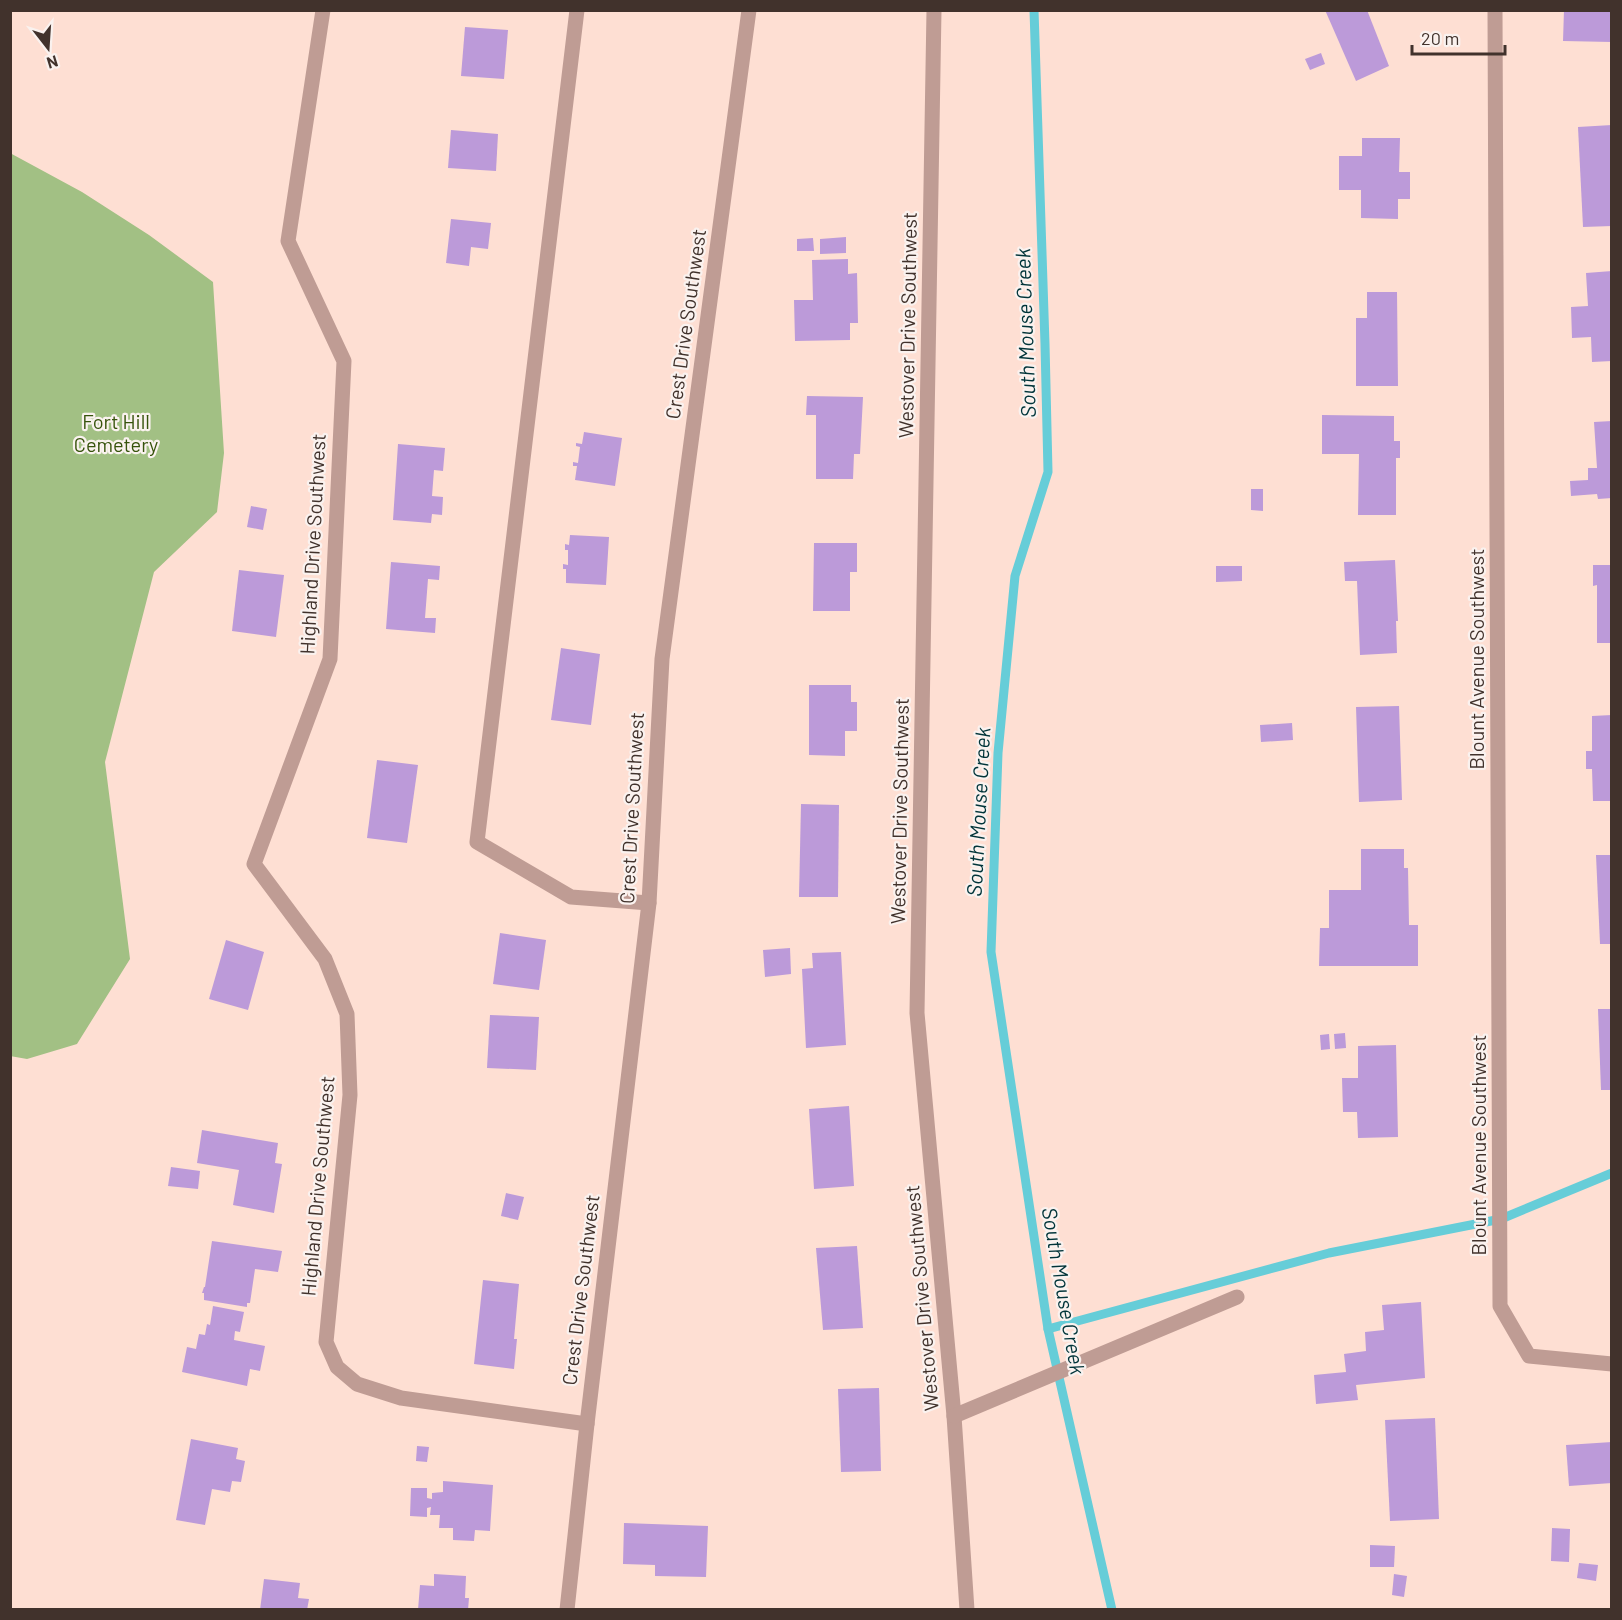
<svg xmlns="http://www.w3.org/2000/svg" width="1622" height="1620" viewBox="0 0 1622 1620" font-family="Barlow,sans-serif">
<rect width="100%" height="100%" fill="#fedfd3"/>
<path fill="#a2c084" d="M10,153L82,192L149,235L213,282L224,453L217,512L154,572L105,762L130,959L77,1044L27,1059L10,1056Z"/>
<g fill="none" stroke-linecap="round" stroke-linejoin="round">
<g stroke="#66cdd8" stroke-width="9">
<path d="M1034,10L1045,344L1048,472L1015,576L998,753L991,952L1048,1329L1112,1610"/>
<path d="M1048,1329L1329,1253L1501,1219L1612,1173"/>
</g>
</g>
<g fill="#bc9ad9">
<path d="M1325,10H1367L1389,66L1356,81Z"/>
<path d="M1564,10H1612V42L1563,41Z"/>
<path d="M465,27L508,30L504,79L461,76Z"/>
<path d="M1321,53L1325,64L1310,70L1305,59Z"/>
<path d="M1612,125V226L1583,227L1578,127Z"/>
<path d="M451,130L498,134L496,171L448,168Z"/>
<path d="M1362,138H1400L1399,172H1410V199H1398V219L1361,218V190H1339V156H1362Z"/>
<path d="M451,219L491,223L488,249L471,247L469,266L446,263Z"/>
<path d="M846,237V253L820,254V239Z"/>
<path d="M813,238L814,251H797V239Z"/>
<path d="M848,259V274L857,273L858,323H850V340L795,341L794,300H813L812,260Z"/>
<path d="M1612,271V361L1592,362L1591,337L1572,338L1571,307L1588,306L1586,273Z"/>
<path d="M1367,292H1397L1398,386H1356V318H1367Z"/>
<path d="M807,396L863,397L860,454H854L853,479H816V415H806Z"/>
<path d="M1322,415L1394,416V441H1400V458H1396V515H1358L1359,454H1322Z"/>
<path d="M1612,421V498L1598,499L1597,494L1571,496L1570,481L1588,480V468H1597L1594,422Z"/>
<path d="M584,432L622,438L615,486L575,480L577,466H573V462L578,463L580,447L576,446V443L582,444Z"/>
<path d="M398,444L445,448L443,471L434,470L432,496L443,497L442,515L432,514L431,523L393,520Z"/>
<path d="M1251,489H1263V511L1251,510Z"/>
<path d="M251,506L267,509L263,530L247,527Z"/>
<path d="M570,535L609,537L606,585L566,583V569H563V564L568,565V550H565V544L569,545Z"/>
<path d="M814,543H857V572H850V611H813Z"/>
<path d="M1395,560L1398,621H1396L1397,653L1360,655L1357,581H1345L1344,562Z"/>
<path d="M391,562L440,566L439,580L428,579L425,618H436L435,633L386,629Z"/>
<path d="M1593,565H1612V643H1597V585L1593,586Z"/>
<path d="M1216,566H1242V581L1216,582Z"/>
<path d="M239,570L284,575L276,637L232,631Z"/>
<path d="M561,648L600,654L591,725L551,720Z"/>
<path d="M809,685H851V702H857V731H845V756L809,755Z"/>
<path d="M1399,706L1402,800L1359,802L1356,707Z"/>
<path d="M1612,715V801H1593L1592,769H1586V751H1592V716Z"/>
<path d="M1292,723L1293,740L1261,742L1260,725Z"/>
<path d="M377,760L418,765L407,843L367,838Z"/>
<path d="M801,804L839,805L838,897H799Z"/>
<path d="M1361,849H1404V868H1408L1409,925H1418V966H1319L1320,928H1329V890H1361Z"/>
<path d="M1596,855H1612V944H1600Z"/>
<path d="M500,933L546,940L539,990L493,984Z"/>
<path d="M226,940L264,952L248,1010L209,999Z"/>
<path d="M790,948L791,974L765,977L763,950Z"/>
<path d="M841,952L846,1045L806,1048L802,969L813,968L812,953Z"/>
<path d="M1598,1009H1612V1090H1601Z"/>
<path d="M490,1015L539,1017L536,1070L487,1068Z"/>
<path d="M1345,1033L1346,1048L1335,1049L1334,1034Z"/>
<path d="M1329,1034L1330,1049L1321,1050L1320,1035Z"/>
<path d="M1396,1045L1398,1137L1358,1138L1357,1112H1343L1342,1078H1358V1046Z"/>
<path d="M849,1106L854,1186L814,1189L809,1109Z"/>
<path d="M202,1130L278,1143L275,1163L282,1164L274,1213L233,1205L239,1170L197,1163Z"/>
<path d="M171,1167L200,1171L198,1189L168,1186Z"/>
<path d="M506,1193L524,1197L518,1220L501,1216Z"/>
<path d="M212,1241L282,1251L278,1272L255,1269L250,1303H247V1307L204,1300V1293H202L204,1287H205Z"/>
<path d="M857,1246L863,1328L823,1330L816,1248Z"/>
<path d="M483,1280L519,1284L514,1339H517L514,1369L474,1364Z"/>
<path d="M1421,1302L1425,1378L1356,1385L1358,1400L1316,1404L1314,1375L1346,1372L1344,1354L1366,1351L1365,1332L1384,1330L1382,1305Z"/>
<path d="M213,1306L244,1312L240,1332L235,1331L234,1340L265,1346L260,1371L250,1369L247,1386L182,1372L187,1347L196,1349L199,1334L205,1335L207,1324L210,1325Z"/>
<path d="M879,1388L881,1471L841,1472L838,1389Z"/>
<path d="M1435,1418L1439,1519L1390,1521L1385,1420Z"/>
<path d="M191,1439L238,1448L236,1459L245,1461L241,1482L232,1481L230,1492L212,1489L205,1525L176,1520Z"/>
<path d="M1612,1442V1483L1569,1486L1566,1445Z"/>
<path d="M417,1446L429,1447L427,1462L416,1461Z"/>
<path d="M443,1481L493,1485L490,1531L475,1530L474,1541L453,1540V1528H439L440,1515H430L431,1507L427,1508V1517L410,1516L411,1488H427V1498L432,1499V1493L443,1492Z"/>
<path d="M624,1523L708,1526L706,1577L655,1576V1565L623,1564Z"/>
<path d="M1552,1528L1570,1529L1569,1562L1551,1561Z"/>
<path d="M1370,1545L1395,1546L1394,1567H1370Z"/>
<path d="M1579,1563L1598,1565L1596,1581L1577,1578Z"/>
<path d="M434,1574L466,1576L465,1598H469L468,1610H418L420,1585L434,1586Z"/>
<path d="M1394,1574L1407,1576L1404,1597L1392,1595Z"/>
<path d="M264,1579L300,1583L298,1598L309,1599L307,1610H260Z"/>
</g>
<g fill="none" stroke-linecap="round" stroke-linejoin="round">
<g stroke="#bf9c94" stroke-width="15">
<path d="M323,10L288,241L344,361L330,659L254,864L325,959L347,1014L350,1095L326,1342L337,1367L357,1384L401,1398L587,1424"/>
<path d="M577,10L477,842L571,897L649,903"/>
<path d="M934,10L917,1013L954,1416L967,1610"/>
<path d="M1495,10L1500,1306L1529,1356L1612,1364"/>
<path d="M954,1416L1237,1297"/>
<path d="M567,1610L587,1424L649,903L662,659L749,10"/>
</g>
</g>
<g text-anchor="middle" stroke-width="4.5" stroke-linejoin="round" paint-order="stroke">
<g font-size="20" fill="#41322c" stroke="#faf2ef">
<text transform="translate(686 324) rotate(-82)" y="7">Crest Drive Southwest</text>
<text transform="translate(908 325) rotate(-89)" y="7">Westover Drive Southwest</text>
<text transform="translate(313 544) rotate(-87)" y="7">Highland Drive Southwest</text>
<text transform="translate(1477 659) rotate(-90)" y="7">Blount Avenue Southwest</text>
<text transform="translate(632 808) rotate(-87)" y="7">Crest Drive Southwest</text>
<text transform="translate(900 811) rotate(-89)" y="7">Westover Drive Southwest</text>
<text transform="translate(1479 1145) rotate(-90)" y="7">Blount Avenue Southwest</text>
<text transform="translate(318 1186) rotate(-85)" y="7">Highland Drive Southwest</text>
<text transform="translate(581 1290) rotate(-83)" y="7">Crest Drive Southwest</text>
<text transform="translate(922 1298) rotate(-95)" y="7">Westover Drive Southwest</text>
</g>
<g font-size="20" fill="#36530b" stroke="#faf2ef">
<text x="116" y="429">Fort Hill<tspan x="116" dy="23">Cemetery</tspan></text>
</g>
<g font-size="21" font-style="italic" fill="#003439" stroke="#faf2ef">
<text transform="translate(1026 333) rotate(-92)" y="7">South Mouse Creek</text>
<text transform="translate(979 812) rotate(-87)" y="7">South Mouse Creek</text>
<text transform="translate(1063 1291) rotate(80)" y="7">South Mouse Creek</text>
</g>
</g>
<rect width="1622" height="1620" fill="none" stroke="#41322c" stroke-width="24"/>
<g transform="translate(48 48) rotate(163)" stroke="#faf2ef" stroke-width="4.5" paint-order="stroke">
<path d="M0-4.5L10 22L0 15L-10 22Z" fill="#41322c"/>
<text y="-9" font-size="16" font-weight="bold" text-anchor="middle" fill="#41322c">N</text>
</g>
<path d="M1412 45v9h93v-9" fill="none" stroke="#41322c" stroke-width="3"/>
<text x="1421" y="45" font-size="18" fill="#41322c" stroke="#faf2ef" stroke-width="4.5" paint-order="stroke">20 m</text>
</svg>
